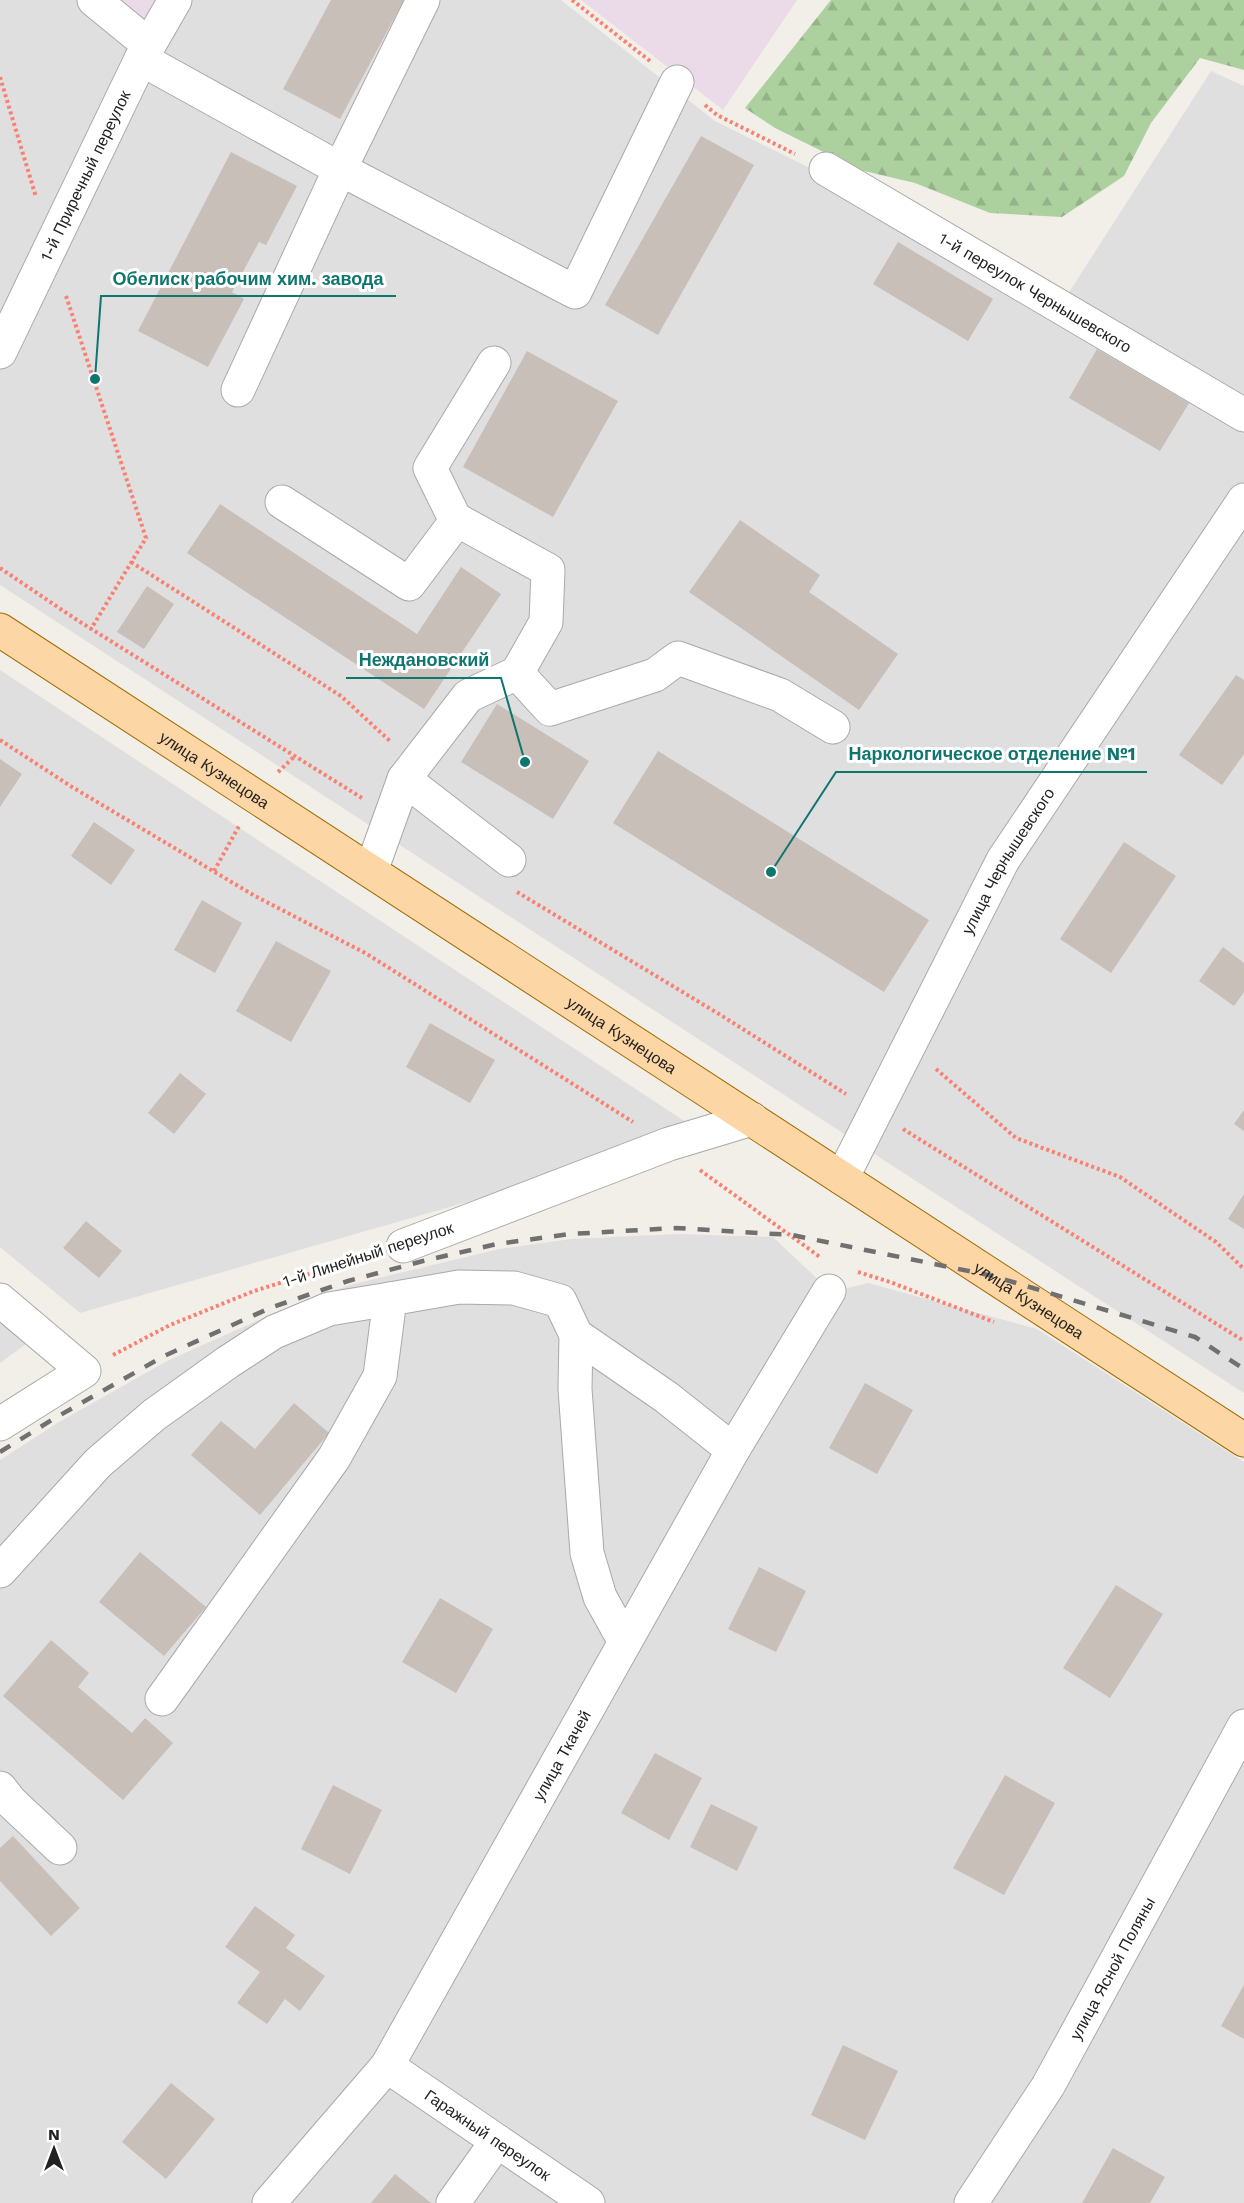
<svg xmlns="http://www.w3.org/2000/svg" width="1244" height="2203" viewBox="0 0 1244 2203" font-family="'Work Sans',sans-serif">
<defs>
<pattern id="forest-firs" width="22" height="20" patternUnits="userSpaceOnUse" patternTransform="scale(1.5)"><rect width="22" height="20" fill="#add19e"/><path d="M5 1l3.5 6h-7zM16 11l3.5 6h-7z" fill="#95b388"/></pattern>
</defs>
<rect width="100%" height="100%" fill="#f2efe9"/>
<g fill="#e0dfdf">
<path d="M0,0H85L142,46L0,340Z"/>
<path d="M181,0H561L715,121L826,176L1057,311L1211,71L1244,86V485L855,1141L0,585V364Z"/>
<path d="M1244,513V1393L865,1148L1007,862Z"/>
<path d="M0,670L704,1134L80,1313L0,1247Z"/>
<path d="M677,1234L773,1237L827,1288L383,2063L264,2203H0V1460L59,1422L167,1361L272,1314L350,1285L499,1249L571,1239Z"/>
<path d="M868,1283L1037,1329L1244,1462V1719L967,2203H595L392,2065L832,1292Z"/>
<path d="M0,1322L26,1344L0,1363Z"/>
<path d="M1244,1733V2203H975Z"/>
<path d="M387,2071L582,2203H274Z"/>
</g>
<g fill="#ebdbe8">
<path d="M101,0H170L148,38Z"/>
<path d="M581,0H797L723,110Z"/>
</g>
<path fill="url(#forest-firs)" d="M831,0H1244V70L1200,58L1151,123L1124,176L1062,217L990,213L915,183L860,170L775,128L745,108Z"/>
<g fill="#c7bfb8">
<path d="M331,0H404L340,119L283,89Z"/>
<path d="M701,136L754,165L658,335L605,305Z"/>
<path d="M231,152L297,186L266,245L259,242L232,292L244,299L208,367L138,331Z"/>
<path d="M898,242L993,299L968,341L873,284Z"/>
<path d="M1097,349L1189,403L1160,451L1069,398Z"/>
<path d="M527,351L618,401L553,517L463,467Z"/>
<path d="M220,504L417,634L461,567L501,594L424,709L187,553Z"/>
<path d="M740,520L820,575L809,592L898,654L859,710L689,592Z"/>
<path d="M147,586L174,604L144,649L117,632Z"/>
<path d="M1236,675L1244,680V754L1222,785L1179,755Z"/>
<path d="M497,704L589,761L553,819L461,762Z"/>
<path d="M658,751L929,920L884,992L613,823Z"/>
<path d="M0,759L22,774L0,807Z"/>
<path d="M94,822L135,850L111,885L71,856Z"/>
<path d="M1124,842L1176,876L1111,973L1060,939Z"/>
<path d="M202,900L242,923L215,973L174,950Z"/>
<path d="M276,941L331,971L291,1042L236,1011Z"/>
<path d="M1223,947L1244,963V992L1234,1006L1199,981Z"/>
<path d="M430,1023L495,1060L470,1103L406,1067Z"/>
<path d="M180,1073L206,1094L174,1134L148,1113Z"/>
<path d="M1244,1110V1131L1234,1124Z"/>
<path d="M1244,1194V1229L1228,1219Z"/>
<path d="M86,1221L122,1251L99,1278L63,1248Z"/>
<path d="M865,1383L913,1410L877,1474L829,1448Z"/>
<path d="M294,1403L329,1433L260,1515L191,1455L221,1421L255,1449Z"/>
<path d="M140,1552L206,1607L164,1656L99,1602Z"/>
<path d="M759,1567L806,1591L776,1652L728,1629Z"/>
<path d="M1116,1585L1163,1614L1110,1698L1063,1668Z"/>
<path d="M440,1598L493,1629L456,1693L402,1662Z"/>
<path d="M51,1640L89,1673L78,1687L132,1733L145,1718L173,1743L123,1800L3,1696Z"/>
<path d="M655,1753L702,1778L669,1840L621,1813Z"/>
<path d="M1005,1775L1055,1803L1004,1895L953,1868Z"/>
<path d="M333,1785L382,1810L350,1874L301,1849Z"/>
<path d="M711,1804L758,1827L737,1871L690,1847Z"/>
<path d="M13,1836L80,1908L51,1936L0,1881V1848Z"/>
<path d="M255,1906L295,1935L286,1948L325,1976L300,2011L285,1999L267,2024L237,2003L260,1972L225,1947Z"/>
<path d="M1244,1985V2039L1221,2026Z"/>
<path d="M843,2045L898,2071L865,2140L811,2115Z"/>
<path d="M171,2083L215,2119L166,2179L122,2142Z"/>
<path d="M1113,2148L1165,2177L1150,2203H1082Z"/>
<path d="M395,2174L431,2203H371Z"/>
</g>
<g fill="none" stroke-linecap="round" stroke-linejoin="round">
<g stroke="#a9a9a9" stroke-width="35">
<g id="minor">
<path d="M94,0L149,45"/>
<path d="M141,59L340,169L575,292L677,82"/>
<path id="s1" d="M826,169L1244,415"/>
<path id="s2" d="M0,352L141,59L175,0"/>
<path d="M238,390L340,169L423,0"/>
<path d="M282,502L409,584L457,520L548,570L546,622L517,673L468,696L404,779L371,871"/>
<path d="M456,521L430,468L494,363"/>
<path d="M517,673L550,709L655,675L678,658L780,695L833,727"/>
<path d="M404,779L509,860"/>
<path id="s3" d="M842,1178L1003,860L1244,500"/>
<path d="M403,1246L669,1144L752,1119"/>
<path d="M0,1300L84,1371L0,1424"/>
<path d="M576,1335L575,1389L587,1553L600,1597L625,1642"/>
<path d="M0,1571L98,1463L154,1415L228,1362L274,1332L329,1309L390,1299"/>
<path d="M162,1699L334,1458L380,1376L390,1299L459,1287L514,1288L560,1301L576,1335L666,1397L733,1450"/>
<path d="M0,1788L10,1801L60,1848"/>
<path id="s4" d="M387,2066L588,2203"/>
<path id="s5" d="M269,2203L387,2066L733,1450L829,1291"/>
<path d="M453,2203L497,2141"/>
<path id="s6" d="M971,2203L1048,2086L1244,1726"/>
</g>
</g>
<g stroke="#a06b00" stroke-width="35">
<g id="major">
<path id="s7" d="M0,630L1244,1440"/>
</g>
</g>
<g stroke="#fa8072" stroke-width="4" stroke-dasharray="3 3" stroke-linecap="butt">
<path d="M572,0L650,61"/>
<path d="M0,77L36,197"/>
<path d="M705,105L717,115L795,154"/>
<path d="M66,296L146,538L91,629"/>
<path d="M131,562L341,696L391,742"/>
<path d="M0,568L77,620L362,798"/>
<path d="M0,740L72,787L255,896L367,954L633,1122"/>
<path d="M278,772L295,756"/>
<path d="M214,871L239,826"/>
<path d="M517,892L719,1014L846,1094"/>
<path d="M936,1069L1016,1138L1120,1177L1216,1242L1244,1269"/>
<path d="M903,1129L1244,1341"/>
<path d="M700,1170L820,1257"/>
<path d="M858,1272L890,1282L994,1322"/>
<path d="M113,1355L170,1325L254,1291L371,1255"/>
</g>
<use href="#minor" stroke="#fff" stroke-width="33"/>
<use href="#major" stroke="#fcd6a4" stroke-width="33"/>
<path stroke="#707070" stroke-width="4.5" stroke-dasharray="12 12" stroke-linecap="butt" d="M0,1452L55,1418L164,1356L270,1308L348,1281L423,1261L497,1244L570,1234L676,1228L792,1235L993,1276L1195,1337L1244,1369"/>
</g>
<g text-anchor="middle" stroke-width="6" stroke-linejoin="round" paint-order="stroke">
<g font-size="16" fill="#222" stroke="#fff">
<text dy="6" stroke="none"><textPath href="#s2" startOffset="196">1-й Приречный переулок</textPath></text>
<text dy="6" stroke="none"><textPath href="#s1" startOffset="243">1-й переулок Чернышевского</textPath></text>
<text dy="6" stroke="none"><textPath href="#s7" startOffset="256">улица Кузнецова</textPath></text>
<text dy="6" stroke="none"><textPath href="#s3" startOffset="358">улица Чернышевского</textPath></text>
<text dy="6" stroke="none"><textPath href="#s7" startOffset="742">улица Кузнецова</textPath></text>
<text transform="translate(368 1254) rotate(-18)" y="6">1-й Линейный переулок</text>
<text dy="6" stroke="none"><textPath href="#s7" startOffset="1228">улица Кузнецова</textPath></text>
<text dy="6" stroke="none"><textPath href="#s5" startOffset="537">улица Ткачей</textPath></text>
<text dy="6" stroke="none"><textPath href="#s6" startOffset="274">улица Ясной Поляны</textPath></text>
<text dy="6" stroke="none"><textPath href="#s4" startOffset="122">Гаражный переулок</textPath></text>
</g>
</g>
<path fill="none" stroke="#0f766e" stroke-width="2" d="M95 379L101 296H396M525 762L501 678H346M771 872L836 772H1147"/>
<g fill="#0f766e" stroke="#fff" stroke-width="2">
<circle cx="95" cy="379" r="6"/>
<circle cx="525" cy="762" r="6"/>
<circle cx="771" cy="872" r="6"/>
</g>
<g font-size="18" text-anchor="middle" font-weight="bold" fill="#0f766e" stroke="#fff" stroke-width="6" stroke-linejoin="round" paint-order="stroke">
<text x="248" y="285">Обелиск рабочим хим. завода</text>
<text x="424" y="666">Неждановский</text>
<text x="992" y="760">Наркологическое отделение №1</text>
</g>
<g transform="translate(54 2149)" stroke="#ffffff" stroke-width="4.5" paint-order="stroke">
<path d="M0-4.5L10 22L0 15L-10 22Z" fill="#222222"/>
<text y="-9" font-size="16" font-weight="bold" text-anchor="middle" fill="#222222">N</text>
</g>
</svg>
